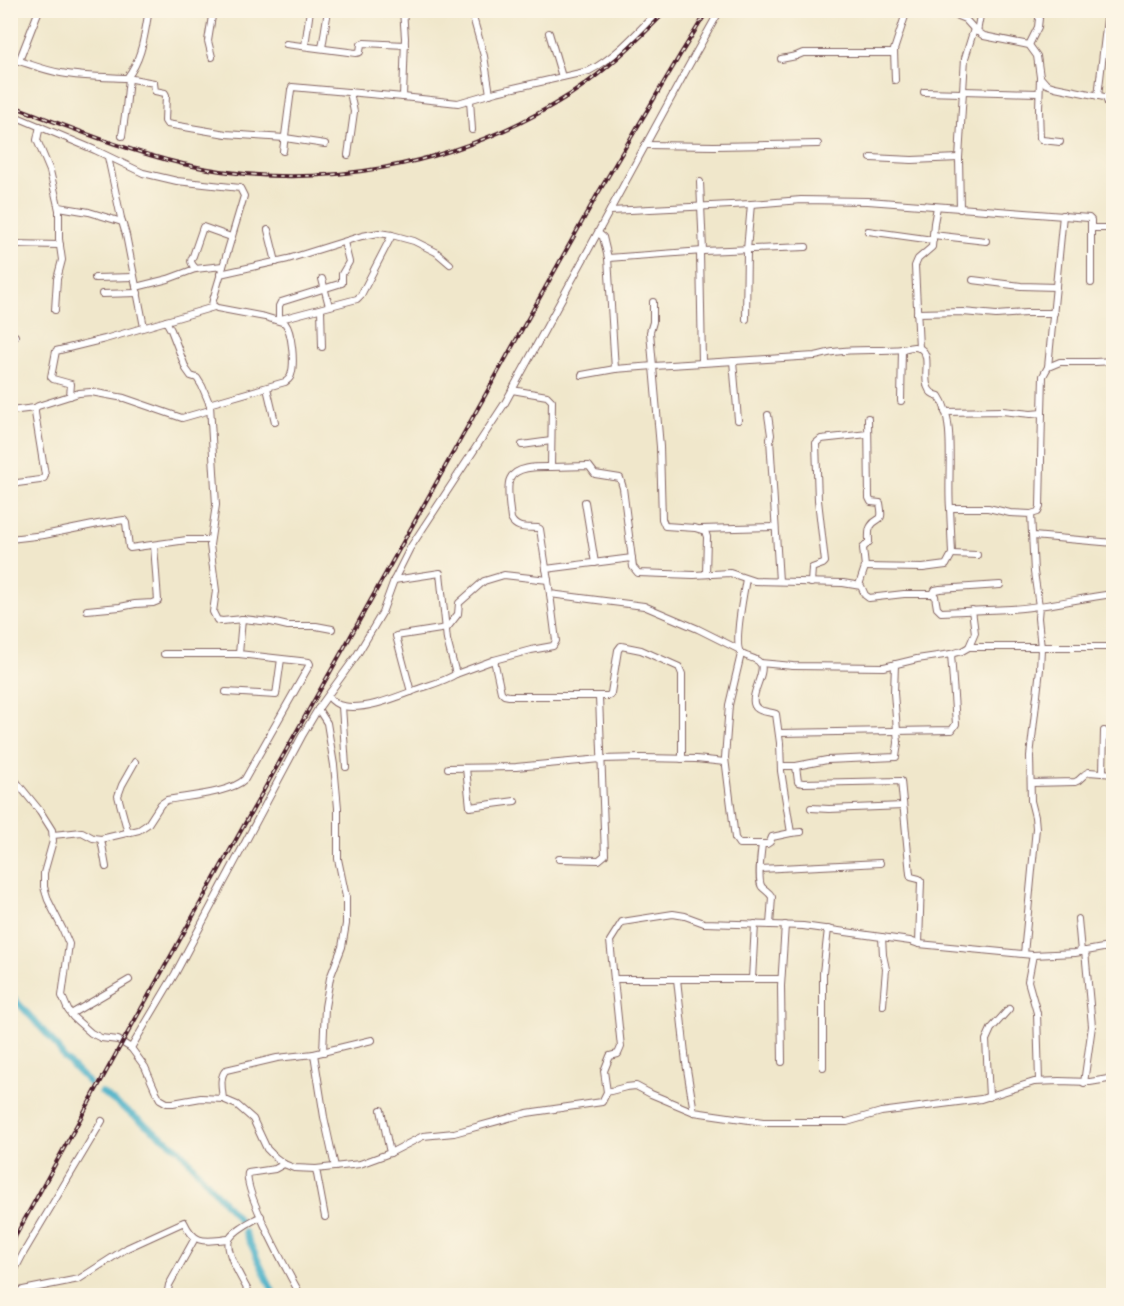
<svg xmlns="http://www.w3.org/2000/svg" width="1124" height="1306" viewBox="0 0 1124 1306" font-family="'IM FELL French Canon',serif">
<rect width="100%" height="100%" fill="#fcf5e5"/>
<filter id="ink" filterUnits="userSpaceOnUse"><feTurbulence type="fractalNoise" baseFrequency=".0167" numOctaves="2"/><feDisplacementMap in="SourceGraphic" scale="12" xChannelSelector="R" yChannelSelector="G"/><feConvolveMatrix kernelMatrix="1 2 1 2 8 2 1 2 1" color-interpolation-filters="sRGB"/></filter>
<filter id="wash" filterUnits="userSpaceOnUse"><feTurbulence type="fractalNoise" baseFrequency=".008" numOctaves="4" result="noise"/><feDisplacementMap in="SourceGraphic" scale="24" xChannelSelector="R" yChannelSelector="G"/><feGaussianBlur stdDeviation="1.35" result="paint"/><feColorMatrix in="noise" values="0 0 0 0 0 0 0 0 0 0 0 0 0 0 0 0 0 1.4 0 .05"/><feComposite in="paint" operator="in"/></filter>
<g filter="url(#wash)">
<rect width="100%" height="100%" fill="#f0e7cb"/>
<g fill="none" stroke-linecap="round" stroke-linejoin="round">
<g stroke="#49b0c8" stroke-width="6">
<path d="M10,994L52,1040L65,1059L89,1083"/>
<path d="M101,1092L179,1149L240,1221"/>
<path d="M245,1232L275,1296"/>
</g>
</g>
</g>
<g filter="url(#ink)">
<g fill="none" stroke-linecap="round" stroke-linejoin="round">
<g stroke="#846563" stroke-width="8">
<g id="minor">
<path d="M337,10H339"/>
<path d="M471,10L484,56L490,94"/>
<path d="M943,10L965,19L974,29L984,36L1029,45L1037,56L1040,77L1046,84L1055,87L1114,99"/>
<path d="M977,32L981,10"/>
<path d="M549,33L562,77"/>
<path d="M286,44L356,53L360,52L361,44L364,43L405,45"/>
<path d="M1029,45L1038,27L1040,10"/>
<path d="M305,46L310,10"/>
<path d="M322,48L328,10"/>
<path d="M212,57L208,41L213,10"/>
<path d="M10,58C27,63 43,70 61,73C82,77 105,77 127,78C143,57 144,35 149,10"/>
<path d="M781,59L796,56L803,53H894"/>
<path d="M19,61L39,10"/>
<path d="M1040,77L1039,109L1040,138L1042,140L1060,142"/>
<path d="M127,78L154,83L155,91L165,93L166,95L165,121L167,124L226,134L285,138L325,144"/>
<path d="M895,80L894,50L907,10"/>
<path d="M963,91L1039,93"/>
<path d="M924,92L962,93"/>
<path d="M1098,96L1108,10"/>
<path d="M403,97L458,103L496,92L589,71C616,57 638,32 659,10"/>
<path d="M1106,98L1114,120"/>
<path d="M470,100L472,130"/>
<path d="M10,114L95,150L143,173L177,181L240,188L244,196L213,300L212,305L217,308L265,317L285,323C292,332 295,363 291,375C290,379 289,379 285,382L212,403L210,405L216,505L210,545L216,591L213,612L217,620L222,621L243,619L271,622L288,626H316L332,629"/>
<path d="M40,126L37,140L50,171L59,210V239L62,260L57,279L55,310"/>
<path d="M122,136L126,108L129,78"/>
<path d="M645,145L714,146L818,144"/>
<path d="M283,151L291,90L292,87L403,97L405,38L403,10"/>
<path d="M348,155L354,112L350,92"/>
<path d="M108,157L121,218L126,235L144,327"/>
<path d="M871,158L912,160L959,158"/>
<path d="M700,182L703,251"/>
<path d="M59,207L89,212L122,222"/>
<path d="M960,209L959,158L963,91L965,58L974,29"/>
<path d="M610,211L751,204L801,200L868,201L1089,218L1091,220V283"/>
<path d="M1091,228H1114"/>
<path d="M268,230L276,262"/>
<path d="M868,231L933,240"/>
<path d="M598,233L603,237L608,258L615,369"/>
<path d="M933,235L986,241"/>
<path d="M13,244L60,245"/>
<path d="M700,252L702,363"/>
<path d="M608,258L703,251L806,247"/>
<path d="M196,269C192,264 189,262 193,256L203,227L231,237"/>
<path d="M220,274L288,259L362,236L379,233L392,235L414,241L436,252L450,264"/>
<path d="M95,278L134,277"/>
<path d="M322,279L329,306"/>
<path d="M973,280L1021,286L1056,287"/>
<path d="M136,287L168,279L195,269L223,266"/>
<path d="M102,294L138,293"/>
<path d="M653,302V322L650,332L660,447L662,519L665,526L695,528L705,531L707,537L706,574"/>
<path d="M321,309L322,347"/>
<path d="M917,313L963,312L996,315L1026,313H1054"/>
<path d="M746,319L747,250L751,204"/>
<path d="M277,320L357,299L361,295L392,235"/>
<path d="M279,320V306L281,302L342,283V274L349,262L344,242"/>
<path d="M166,321L171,330L186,369L191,376L197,378L202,386L210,405"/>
<path d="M10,337L15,336"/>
<path d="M919,348L915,266L918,259L932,247L934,223L937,207"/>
<path d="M733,361L738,420"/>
<path d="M1048,367L1063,215"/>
<path d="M582,375L615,369L654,366L815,356C821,355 827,353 833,352C856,349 880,351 903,349C908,348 916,345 921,349C935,358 915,391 939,396C956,420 947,478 950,508H988L1010,513L1031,514L1034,572L1039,606L1038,618L1041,648L1040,669L1030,756L1031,801L1035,817L1036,828L1024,954"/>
<path d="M267,388L275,422"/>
<path d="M512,390L547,396L552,401L551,467L589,466L595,474L620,478L623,488L633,567L638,573L694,575L730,573L754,581L843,583L861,586L865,595L869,598L904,594H933L935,596L937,608L941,612C965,611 988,610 1011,609C1046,607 1079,598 1114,594"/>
<path d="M70,396L71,384L53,379L51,377L56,351L105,339L214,307"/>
<path d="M901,401L902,349"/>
<path d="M10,411L35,408"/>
<path d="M945,412L1002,411L1031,414L1042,413L1043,376L1048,367L1060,362H1095L1114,361"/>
<path d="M768,415L771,435L770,439L779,581"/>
<path d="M522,445L551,441"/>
<path d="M551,467C539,467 516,466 510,479C506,487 510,510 511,519C517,530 527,527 538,528L540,529L550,594L644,606L698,629L738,649"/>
<path d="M10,484L40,480L44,478L45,475L35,413V408L38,406L79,393L91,392L124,398L182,418L210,410"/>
<path d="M585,502L595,563"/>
<path d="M1031,514L1038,512L1040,507L1042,413"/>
<path d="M701,529L775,527"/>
<path d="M1033,536L1114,543"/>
<path d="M10,539L44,535L98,524L124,520L126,523L129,547L130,548L187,540H210"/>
<path d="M952,554L977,555"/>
<path d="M865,567L923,568L946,565L952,554L950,508"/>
<path d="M546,569L632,558"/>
<path d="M746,579C744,591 733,646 741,653C746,658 757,657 761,664C766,675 745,701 758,709C762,712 771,712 776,714L780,743L781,771L791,833L801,832"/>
<path d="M394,580L440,573L447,640L456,674L494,660L531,650L553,646L556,641L550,594"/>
<path d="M811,583L812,568L823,564L825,562L818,500L816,443L821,439L868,434"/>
<path d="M859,585L865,567L863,548L869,542C869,537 868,529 871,526C878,515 884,525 880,503L871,502L869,498L868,418"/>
<path d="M933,594L935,590L940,589L1000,585"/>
<path d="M87,610L120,607L135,604L153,603L158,601L154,545"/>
<path d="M969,647H1114"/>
<path d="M164,654H239"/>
<path d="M741,654L729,705L725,758L735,838L739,844H767L770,842L772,837L791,833"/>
<path d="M494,660L501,692L504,695L509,696H609L611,693L618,650L621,646L641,650L679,667L682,674V759"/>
<path d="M760,663L793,666L884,667L917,659L951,654L962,651L969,647L975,633L972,610"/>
<path d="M226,692L276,695L281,659"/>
<path d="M411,692L396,636L447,628L458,614L459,603L484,581L504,575L548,580"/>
<path d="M328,696C332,701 336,705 343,706C366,711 399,696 421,688C433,684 445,681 456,674"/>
<path d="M342,706L346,767"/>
<path d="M318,709L327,723L334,765L338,808V859L346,897V924L342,947L330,978L325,1007L323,1052"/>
<path d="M779,733L952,730L956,724L951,654"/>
<path d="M781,766H796L827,760L896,757L898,743L894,693L895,664"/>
<path d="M796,766L798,782L803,783L901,781L910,874L911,877L919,879L921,881L919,944"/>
<path d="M448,768L516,767L601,759L642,758L696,759L725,762"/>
<path d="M466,768L470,807L515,801"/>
<path d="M10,769L14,779L40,811L52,830L53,841L44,873V887L48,900L63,930L69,944L62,996L68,1010L73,1017L91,1033L101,1038L118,1040L131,1048L145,1067L156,1092L160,1099L167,1103H173L201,1098L223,1099L237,1105L253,1119L267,1149L276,1158L284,1164L294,1168L316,1169L360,1164L390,1153L423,1136L454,1133L527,1113L602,1102L607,1092L604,1071L610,1056L618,1054L621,1047L610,941L622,922L673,914L685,916L704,923L803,926L910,941L919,944L1033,955L1075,953L1114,946"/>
<path d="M1103,773L1104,731"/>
<path d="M1031,783L1075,782C1082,780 1082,774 1089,772L1114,774"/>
<path d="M811,808L829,809L903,806"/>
<path d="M128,833L118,796L122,785L135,762"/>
<path d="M53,835L82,832L93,838L101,839L139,830L148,824L161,804L167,800C188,796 231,793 245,779L310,664L309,662L239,654L242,619"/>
<path d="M101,839L106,867"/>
<path d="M762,844C761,853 757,881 762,887C766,891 769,892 772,897L770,925"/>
<path d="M559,859L599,860L605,855L599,697"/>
<path d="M760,869L880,863"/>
<path d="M1078,919L1081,952"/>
<path d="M882,937L883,955L886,969L883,1005"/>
<path d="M1033,955L1028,981L1037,1013L1039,1081"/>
<path d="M614,979H781"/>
<path d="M677,979L686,1063L694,1112L763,1122H847L881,1112L981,1099L1034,1082L1059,1081L1090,1082L1114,1078"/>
<path d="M752,979L755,924"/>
<path d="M71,1014L129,980"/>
<path d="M131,1048L175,974L302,736L318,709L357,655L382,613L394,580L410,548L505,403L688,67L720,10"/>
<path d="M782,1062L781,986L785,925"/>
<path d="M823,1067V973L828,929"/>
<path d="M1084,1083L1092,1026L1085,951"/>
<path d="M607,1092L626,1087L636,1086L651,1094L694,1112"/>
<path d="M989,1097L986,1040L991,1029L1009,1009"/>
<path d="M223,1099C222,1089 219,1077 226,1070L277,1058L314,1054"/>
<path d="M381,1110L390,1153"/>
<path d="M284,1164L275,1169L248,1173C243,1191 290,1276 301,1296"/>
<path d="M335,1167L324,1117L314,1054L372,1040"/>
<path d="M316,1169L325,1217"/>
<path d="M10,1279L24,1252L102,1121"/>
<path d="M10,1295L23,1290L79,1279L127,1248L184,1222C195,1246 206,1241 229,1239"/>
<path d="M167,1296L169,1285L195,1238"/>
<path d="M251,1296C245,1284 222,1249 230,1238C237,1228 251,1222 261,1216"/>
</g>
</g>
<use href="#minor" stroke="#fff" stroke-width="6"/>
<g stroke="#4a1f2b" stroke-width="4">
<g id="rail">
<path d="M10,105C67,126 124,150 183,164C315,194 457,167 571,94C606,71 637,41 667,10"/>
<path d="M10,1246L122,1043L312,704L349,639L597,195L680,55L708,10"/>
</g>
</g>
<use href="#rail" stroke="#fcf5e5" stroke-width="1.5" stroke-dasharray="4.5" stroke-linecap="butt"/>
</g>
</g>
<rect width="1124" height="1306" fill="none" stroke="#fcf5e5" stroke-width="36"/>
</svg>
